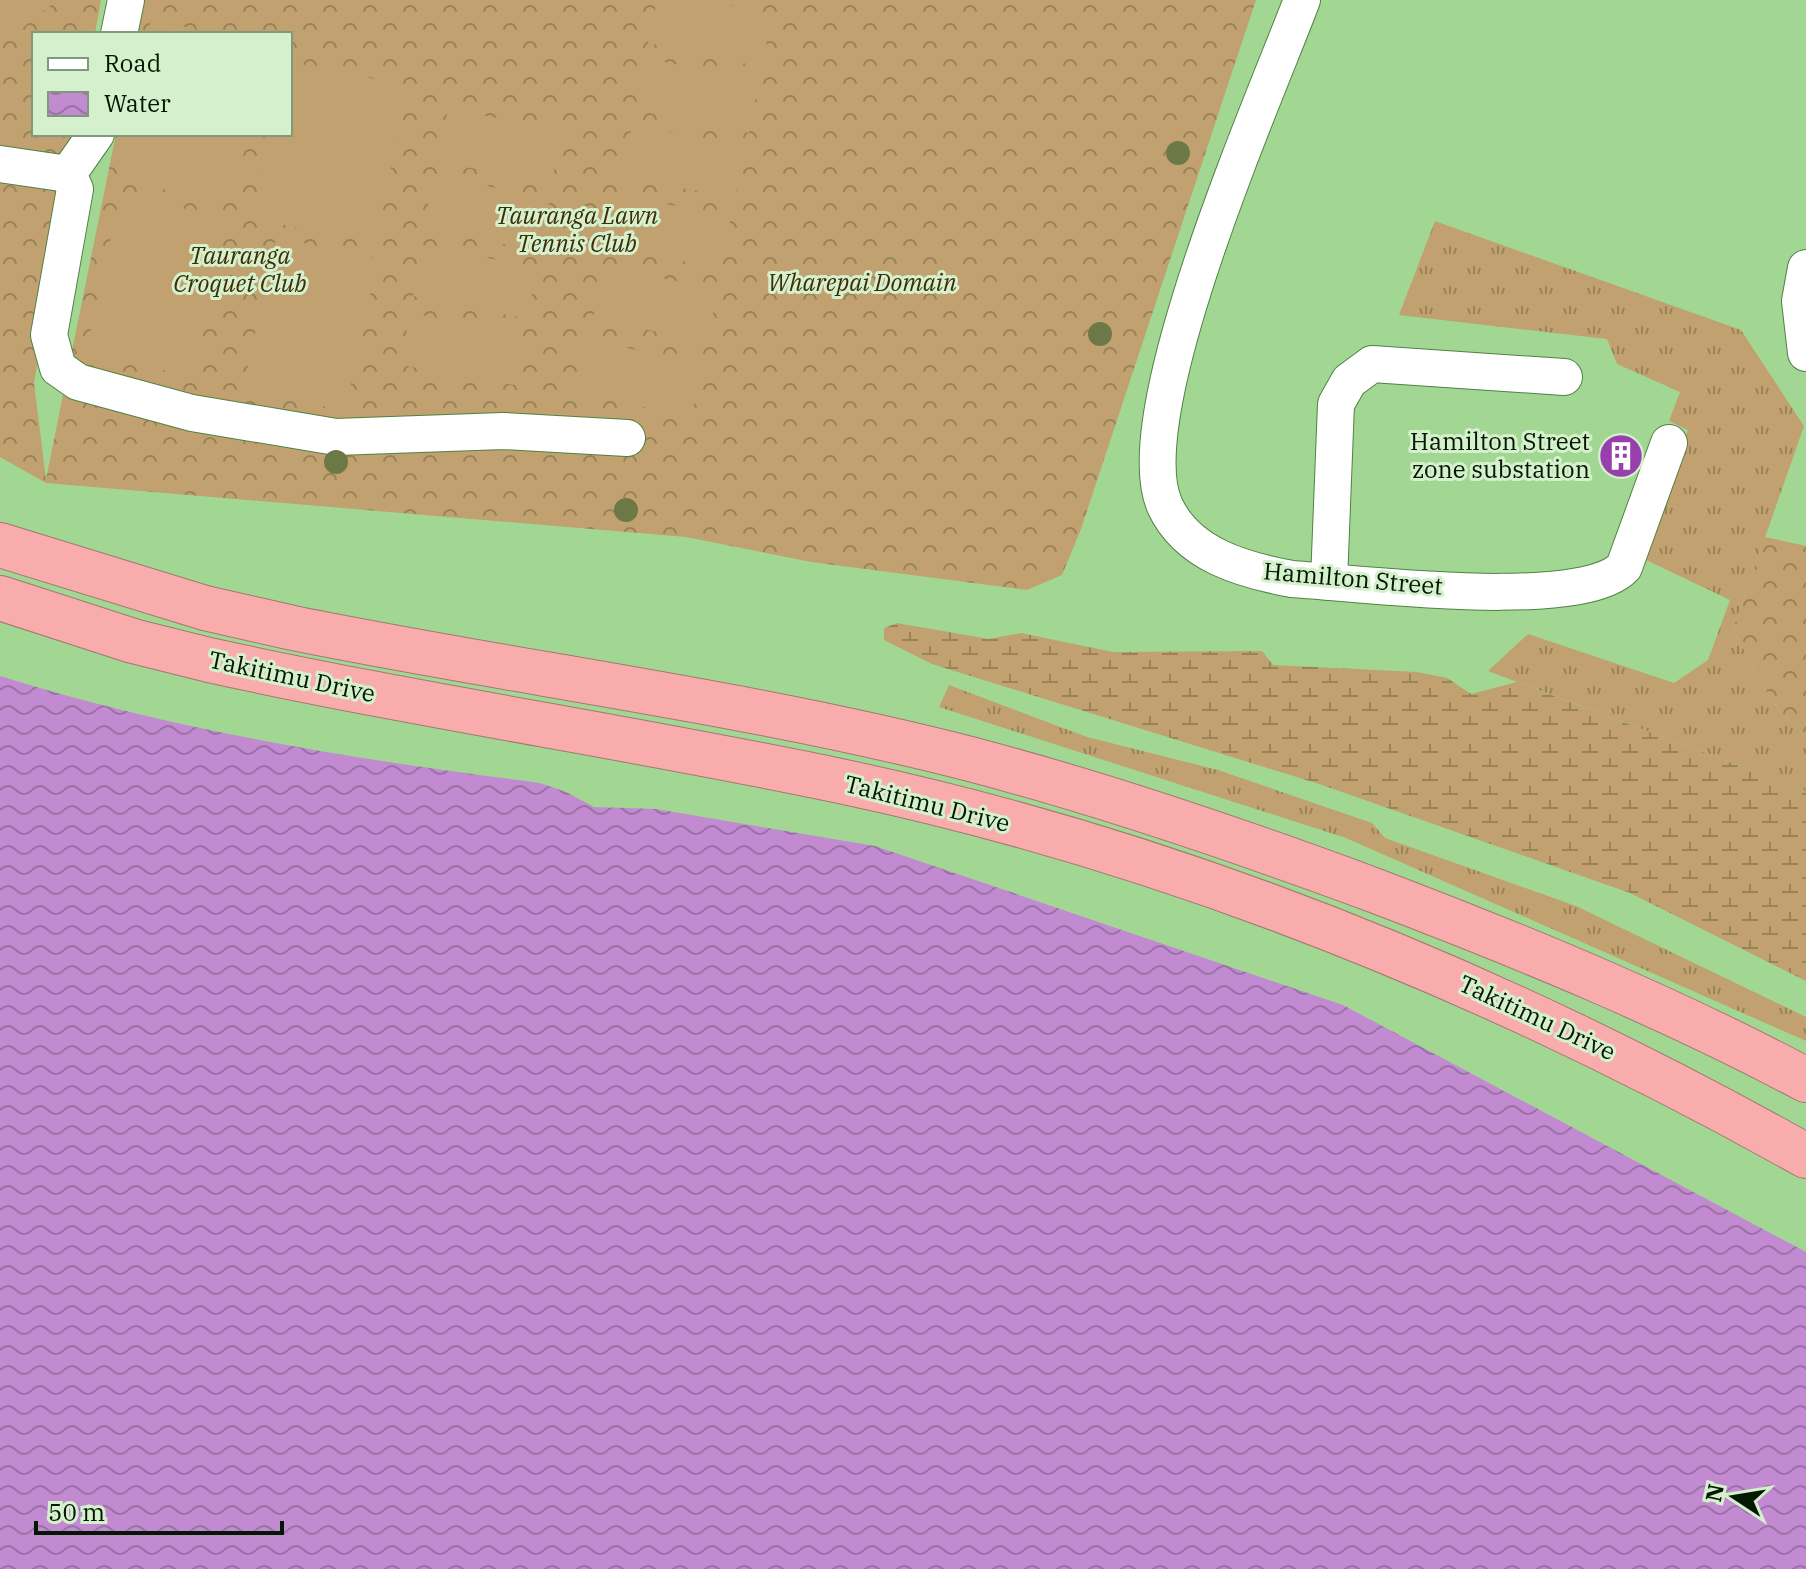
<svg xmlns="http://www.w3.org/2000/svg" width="1806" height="1569" viewBox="0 0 1806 1569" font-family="'IBM Plex Serif',serif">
<defs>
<pattern id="grass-tufts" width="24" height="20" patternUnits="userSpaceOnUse" patternTransform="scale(2)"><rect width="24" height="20" fill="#c0a16f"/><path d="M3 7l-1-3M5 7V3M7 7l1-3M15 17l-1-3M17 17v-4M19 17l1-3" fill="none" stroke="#9a8259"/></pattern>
<pattern id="forest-crowns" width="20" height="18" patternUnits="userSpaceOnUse" patternTransform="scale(2)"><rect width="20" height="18" fill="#c0a16f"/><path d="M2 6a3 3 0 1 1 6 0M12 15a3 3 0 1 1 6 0" fill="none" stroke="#9a8259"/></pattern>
<pattern id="wetland-marsh" width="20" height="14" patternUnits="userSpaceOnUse" patternTransform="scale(2)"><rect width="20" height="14" fill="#c0a16f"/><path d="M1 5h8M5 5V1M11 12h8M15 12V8" fill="none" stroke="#9a8259"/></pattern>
<pattern id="water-waves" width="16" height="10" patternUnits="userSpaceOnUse" patternTransform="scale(2)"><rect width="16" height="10" fill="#c28bd1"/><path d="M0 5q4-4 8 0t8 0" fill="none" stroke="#9b71a7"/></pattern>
</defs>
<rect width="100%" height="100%" fill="#a2d793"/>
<g fill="url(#grass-tufts)">
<path d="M1435,221L1741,330L1804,426L1733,629L1773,703L1806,738V791L1488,671L1528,634L1674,683L1708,660L1730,600L1642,558L1688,430L1669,421L1680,392L1617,364L1607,339L1399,315Z"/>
<path d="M949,685L1087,737L1218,770L1372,823L1385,838L1576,906L1806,1017V1041L1346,838L939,707Z"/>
</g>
<g fill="url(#forest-crowns)">
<path d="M0,0H101L95,34H34V134H77L34,383L46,479L116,134H290V34H136L143,0H1256L1081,529L1062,575L1027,590L811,562L686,537L46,483L0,457Z"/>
<path d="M1765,537L1806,546V738L1773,703L1733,629Z"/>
</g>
<path fill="url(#wetland-marsh)" d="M897,623L989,639L1021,633L1113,652L1262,651L1273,665L1417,672L1447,678L1471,694L1517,682L1806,791V981L1630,893L1319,784L932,664L884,640V628Z"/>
<g fill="#c0a16f">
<path d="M0,0H58L25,26L0,39Z"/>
<path d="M657,0H705L773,14L761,67L648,43Z"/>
<path d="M151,19L214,34H148Z"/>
<path d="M645,58L759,81L749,133L635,110Z"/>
<path d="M290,62L407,85L376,243L254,219L271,134H290Z"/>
<path d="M448,109L561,130L552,183L438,162Z"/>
<path d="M632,124L746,146L735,198L622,177Z"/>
<path d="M126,134H248L232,203L116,180Z"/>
<path d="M434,175L550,199L539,251L423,228Z"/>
<path d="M617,194L731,217L721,269L606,246Z"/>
<path d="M120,195L228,218L193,377L86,353Z"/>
<path d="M276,237L378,259L345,411L243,389Z"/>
<path d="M423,245L537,268L527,319L413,296Z"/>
<path d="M604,266L718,290L707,342L593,319Z"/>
<path d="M410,313L523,334L514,385L400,365Z"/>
<path d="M586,339L702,364L692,417L575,393Z"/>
</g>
<path fill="url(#water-waves)" d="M0,676C180,732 353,759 540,783L566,792L594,807L656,809L875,846L1343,1005L1806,1252V1569H0Z"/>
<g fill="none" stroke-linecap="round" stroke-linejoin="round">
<g stroke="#508242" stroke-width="38">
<g id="minor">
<path d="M1302,0C1265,98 1124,416 1165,506C1188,555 1243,570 1292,579C1357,583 1582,612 1624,567L1669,443"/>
<path d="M119,34L126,0"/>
<path d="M96,134L68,174L75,189L49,335L58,368L78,382L192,413L336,437L503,431L627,438"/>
<path d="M0,164L68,174"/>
<path d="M1806,268L1800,301L1806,353"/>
<path d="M1329,581L1336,404L1349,381L1372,364L1564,377"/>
</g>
</g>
<g stroke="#a37870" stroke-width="46">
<g id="highway">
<path d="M0,545L205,608L293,628C520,674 751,702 974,760C1110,796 1244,842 1376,891C1523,947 1667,1006 1806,1080"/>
<path d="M0,598L133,641L209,660C418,706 631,737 840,781C1181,853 1503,986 1806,1156"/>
</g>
</g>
<use href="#minor" stroke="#fff" stroke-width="36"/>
<use href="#highway" stroke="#f9acac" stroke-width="44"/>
</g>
<g fill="#6c7946">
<circle cx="1178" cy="153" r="12"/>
<circle cx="1100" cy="334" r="12"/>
<circle cx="336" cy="462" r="12"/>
<circle cx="626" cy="510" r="12"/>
</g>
<defs>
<g id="building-disc" transform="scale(2.3)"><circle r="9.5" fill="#9740ad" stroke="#d5f0cd"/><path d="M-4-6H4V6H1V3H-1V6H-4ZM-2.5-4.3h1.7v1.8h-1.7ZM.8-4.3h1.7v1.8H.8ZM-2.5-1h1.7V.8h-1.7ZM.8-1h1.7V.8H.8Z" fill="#fff"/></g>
</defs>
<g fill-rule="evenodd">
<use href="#building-disc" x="1621" y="456"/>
</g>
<g text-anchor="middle" stroke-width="6" stroke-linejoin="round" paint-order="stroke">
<g font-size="24" font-style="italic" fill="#3f2c07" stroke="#d5f0cd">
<text x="577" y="224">Tauranga Lawn<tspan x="577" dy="28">Tennis Club</tspan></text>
<text x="240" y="264">Tauranga<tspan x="240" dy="28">Croquet Club</tspan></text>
<text x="862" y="291">Wharepai Domain</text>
</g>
<g font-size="24" fill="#041701" stroke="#d5f0cd" text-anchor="end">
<text x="1590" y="450">Hamilton Street<tspan x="1590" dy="28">zone substation</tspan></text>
</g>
<g font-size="24" fill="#041701" stroke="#d5f0cd">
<text transform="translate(1353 579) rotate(5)" y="8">Hamilton Street</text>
<text transform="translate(292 677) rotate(12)" y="8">Takitimu Drive</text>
<text transform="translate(927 804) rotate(14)" y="8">Takitimu Drive</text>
<text transform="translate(1537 1018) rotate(25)" y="8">Takitimu Drive</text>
</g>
</g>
<rect x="32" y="32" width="260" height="104" fill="#d5f0cd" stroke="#81997b" stroke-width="2"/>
<rect x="48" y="58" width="40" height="12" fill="#ffffff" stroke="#81997b" stroke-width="2"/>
<text x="104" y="72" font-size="24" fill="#041701">Road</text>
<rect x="48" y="92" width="40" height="24" fill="url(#water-waves)" stroke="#81997b" stroke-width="2"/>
<text x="104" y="112" font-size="24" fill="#041701">Water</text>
<g transform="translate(1734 1497) rotate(282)" stroke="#d5f0cd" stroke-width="6" paint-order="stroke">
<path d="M0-6L14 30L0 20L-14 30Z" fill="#041701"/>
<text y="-12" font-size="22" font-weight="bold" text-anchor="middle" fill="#041701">N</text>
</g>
<path d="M36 1521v12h246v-12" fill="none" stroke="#041701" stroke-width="4"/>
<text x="48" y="1521" font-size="24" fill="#041701" stroke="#d5f0cd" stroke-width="6" paint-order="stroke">50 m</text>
</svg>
